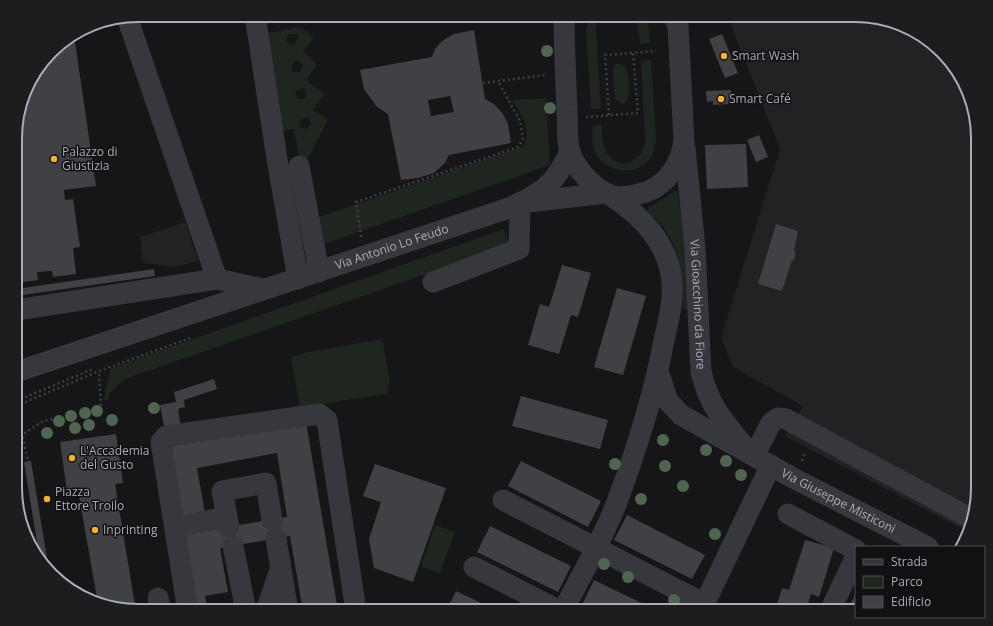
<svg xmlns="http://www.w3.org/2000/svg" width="993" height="626" viewBox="0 0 993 626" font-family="'Open Sans',sans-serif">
<rect width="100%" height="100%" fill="#161618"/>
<g fill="#222225">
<path d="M727,15H855L887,19L923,36L961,77L978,130V495L966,531L785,436L803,406L733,367L721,338L780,149Z"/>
<path d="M185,222L198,261L174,267L143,263L140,237Z"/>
</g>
<g fill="#1e261f" fill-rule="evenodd">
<path d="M589,15H602L597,23L596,31L601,109H591L586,32Z"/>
<path d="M633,15H646L648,21L650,43L640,44L638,26Z"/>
<path d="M300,27L314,38L303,51L317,64L306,80L324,94L313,110L328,120L308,158L299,157L294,129L282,131L268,33ZM290,34H296L298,37L295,44L290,45L287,42V36ZM295,61H298L303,65L300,72H294L292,69V64ZM303,88L307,92L304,99H299L295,95L296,91ZM305,117L309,118L311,123L310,126L305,129L301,127L299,122Z"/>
<path d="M651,60L656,139C655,146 654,154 649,160C636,176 609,173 597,156C591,148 593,136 592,126L602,125C602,134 602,145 607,153C620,173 645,160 645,139L641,61Z"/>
<path d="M617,64L624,65C629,72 631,95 626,103L622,104L615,99L613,71L615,65Z"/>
<path d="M546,98L550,165L324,244L319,217L524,146C532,130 521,113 512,100Z"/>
<path d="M675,190L678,192L689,279L688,310L682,309C685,283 681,253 666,231C661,223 653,217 647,210L648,207L665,198Z"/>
<path d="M504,229L509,245L125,379L109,394V399L104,400L105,391L111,368Z"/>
<path d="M382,339L390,381L387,394L300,407L291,357L304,353Z"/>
<path d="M435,525L455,532L440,573L421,567Z"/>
</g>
<g fill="#404145" fill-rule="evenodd">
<path d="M474,30L485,99L494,104L503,114L508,124L511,143L449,155L445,163L434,173L418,178L401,180L388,114L377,107L364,89L360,70L432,57L435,49L442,41L454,34ZM450,96L454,112L431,116L428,100Z"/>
<path d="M722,34L738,73L725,78L709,39Z"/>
<path d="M74,35L96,186L64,190L65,200L73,199L80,247L73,248L76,274L53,277L52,271L37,272L38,280L16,283V123L28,84L57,46Z"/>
<path d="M731,90L732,104L713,105V101L707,102L706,91Z"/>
<path d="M759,135L768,157L756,162L747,140Z"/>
<path d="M746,144L748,187L707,189L705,145Z"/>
<path d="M776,224L798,231L794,251H796L794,261L792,260L782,291L758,284Z"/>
<path d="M562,265L591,273L578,317L571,315L559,354L528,345L540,304L549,307Z"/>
<path d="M154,269L155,276L16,296V289Z"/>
<path d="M617,288L646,296L623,375L594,367Z"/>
<path d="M214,379L217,389L184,400L185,407L178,409L181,428L165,431L160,405L176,402L174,392Z"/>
<path d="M521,396L608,420L600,449L512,426Z"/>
<path d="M306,422L338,611H303L290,536L220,548L228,592L205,596L208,611H197L179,535L287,517L277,453L197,468L205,513L180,518L167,447Z"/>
<path d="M116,434L123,483L115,484L136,611L98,604L78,490L67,491L60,442Z"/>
<path d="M28,461H31L49,570L40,561L24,462Z"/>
<path d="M521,461L601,501L588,527L508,486Z"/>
<path d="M375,464L446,488L413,582L374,568L369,539L381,502L363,496Z"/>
<path d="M627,515L705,555L692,579L614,540Z"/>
<path d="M490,526L571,566L558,592L477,552Z"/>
<path d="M805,540L834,548L819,597L811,594L806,611H775L782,588L789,590Z"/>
<path d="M594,580L658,611H594L582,605Z"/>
<path d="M456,591L498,611H446Z"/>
<path d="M856,593V611H847Z"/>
</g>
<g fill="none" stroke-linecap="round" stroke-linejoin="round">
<g stroke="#3d3f44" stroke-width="2.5" stroke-dasharray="2 3" stroke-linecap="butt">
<path d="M483,83L545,75"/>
<path d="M609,115L605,55L633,53"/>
<path d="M586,117L638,113L633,53L656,51"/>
<path d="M361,237L356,202L518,147L523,139L520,121L498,81"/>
<path d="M16,401L93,369"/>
<path d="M16,406L99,371L193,337"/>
<path d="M16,408L28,461"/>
<path d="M16,439L43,421L101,409L99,371"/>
<path d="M802,461L805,452"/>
</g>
<g stroke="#37383d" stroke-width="21">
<path d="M255,15L277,159L298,279"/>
<path d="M564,15C564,47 566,80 567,112C568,124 566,140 570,152C575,168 594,189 610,195C621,199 636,195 646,192C668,184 681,163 684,141L678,26L673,15"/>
<path d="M127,17L217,279"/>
<path id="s1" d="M685,148L695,248L701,372C709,405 722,419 743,445"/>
<path d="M299,166L319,272"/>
<path d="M528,202L606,193"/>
<path d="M433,282L519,249L520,203"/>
<path d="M16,310L217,279L263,289"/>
<path id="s2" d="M658,371L668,401L681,415L793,478L928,547"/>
<path id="s3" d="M16,372L506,209C538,196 556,185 570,151"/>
<path d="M754,456L771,423L778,418L786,419L970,518"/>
<path d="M503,500L705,604"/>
<path d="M788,514L856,550"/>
<path d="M175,527L227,517"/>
<path d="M229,527L222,491L266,483L272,520"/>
<path d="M276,539L288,611"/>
<path d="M233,546L246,611"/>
<path d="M474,567L560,611"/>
<path d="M158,598L161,611"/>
<path d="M188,611L161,442L166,436L319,414L327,420L356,611"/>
<path d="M266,611L280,570"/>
<path d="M563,611C581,575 603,539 617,502C636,451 653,398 663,345C667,325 674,302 672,282C669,244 641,215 611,196"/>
<path d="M701,611L771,465"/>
<path d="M830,611L856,556"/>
</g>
</g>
<g fill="#506452">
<circle cx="547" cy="51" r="6"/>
<circle cx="550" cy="108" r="6"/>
<circle cx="154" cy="408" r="6"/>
<circle cx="97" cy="411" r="6"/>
<circle cx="85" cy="413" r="6"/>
<circle cx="71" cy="416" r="6"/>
<circle cx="112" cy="420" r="6"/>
<circle cx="59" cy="421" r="6"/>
<circle cx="89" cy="425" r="6"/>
<circle cx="75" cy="428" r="6"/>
<circle cx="47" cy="433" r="6"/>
<circle cx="663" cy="440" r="6"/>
<circle cx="706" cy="450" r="6"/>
<circle cx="726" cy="461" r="6"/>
<circle cx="615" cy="464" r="6"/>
<circle cx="665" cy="466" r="6"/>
<circle cx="741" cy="475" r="6"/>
<circle cx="683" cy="486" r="6"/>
<circle cx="641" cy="499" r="6"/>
<circle cx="715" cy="534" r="6"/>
<circle cx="604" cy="564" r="6"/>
<circle cx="628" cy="577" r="6"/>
<circle cx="674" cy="600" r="6"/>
</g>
<g fill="#f2b134" stroke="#111113" stroke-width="1.5">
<circle cx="724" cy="56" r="4"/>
<circle cx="721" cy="99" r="4"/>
<circle cx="54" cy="159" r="4"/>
<circle cx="72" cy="458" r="4"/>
<circle cx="47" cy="499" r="4"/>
<circle cx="95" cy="530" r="4"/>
</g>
<g text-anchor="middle" stroke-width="3" stroke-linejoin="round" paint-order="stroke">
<g font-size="12" fill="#a8adb8" stroke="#111113" text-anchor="start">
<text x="732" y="60">Smart Wash</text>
<text x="729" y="103">Smart Café</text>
<text x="62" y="156">Palazzo di<tspan x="62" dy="14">Giustizia</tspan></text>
<text x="80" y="455">L'Accademia<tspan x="80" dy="14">del Gusto</tspan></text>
<text x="55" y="496">Piazza<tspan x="55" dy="14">Ettore Troilo</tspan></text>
<text x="103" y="534">Inprinting</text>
</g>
<g font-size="12" fill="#a8adb8" stroke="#111113">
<text dy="4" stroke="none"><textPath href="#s3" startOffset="396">Via Antonio Lo Feudo</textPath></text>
<text dy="4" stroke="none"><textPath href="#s1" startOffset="157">Via Gioacchino da Fiore</textPath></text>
<text dy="4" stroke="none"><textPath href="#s2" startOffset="230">Via Giuseppe Misticoni</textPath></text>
</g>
</g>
<path d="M0 0H993V626H0ZM138 22H855A116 116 0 0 1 971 138V488A116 116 0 0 1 855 604H138A116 116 0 0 1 22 488V138A116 116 0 0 1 138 22Z" fill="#1d1d20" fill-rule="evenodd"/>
<path fill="none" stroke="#a8adb8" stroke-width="2" d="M138 22H855A116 116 0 0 1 971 138V488A116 116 0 0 1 855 604H138A116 116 0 0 1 22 488V138A116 116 0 0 1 138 22Z"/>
<rect x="855" y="546" width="130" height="72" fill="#111113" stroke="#4d4f55"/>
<rect x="863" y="559" width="20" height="6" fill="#37383d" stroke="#4d4f55"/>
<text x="891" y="566" font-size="12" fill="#a8adb8">Strada</text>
<rect x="863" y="576" width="20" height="12" fill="#1e261f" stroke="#4d4f55"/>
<text x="891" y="586" font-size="12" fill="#a8adb8">Parco</text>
<rect x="863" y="596" width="20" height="12" fill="#404145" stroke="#4d4f55"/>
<text x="891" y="606" font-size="12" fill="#a8adb8">Edificio</text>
</svg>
